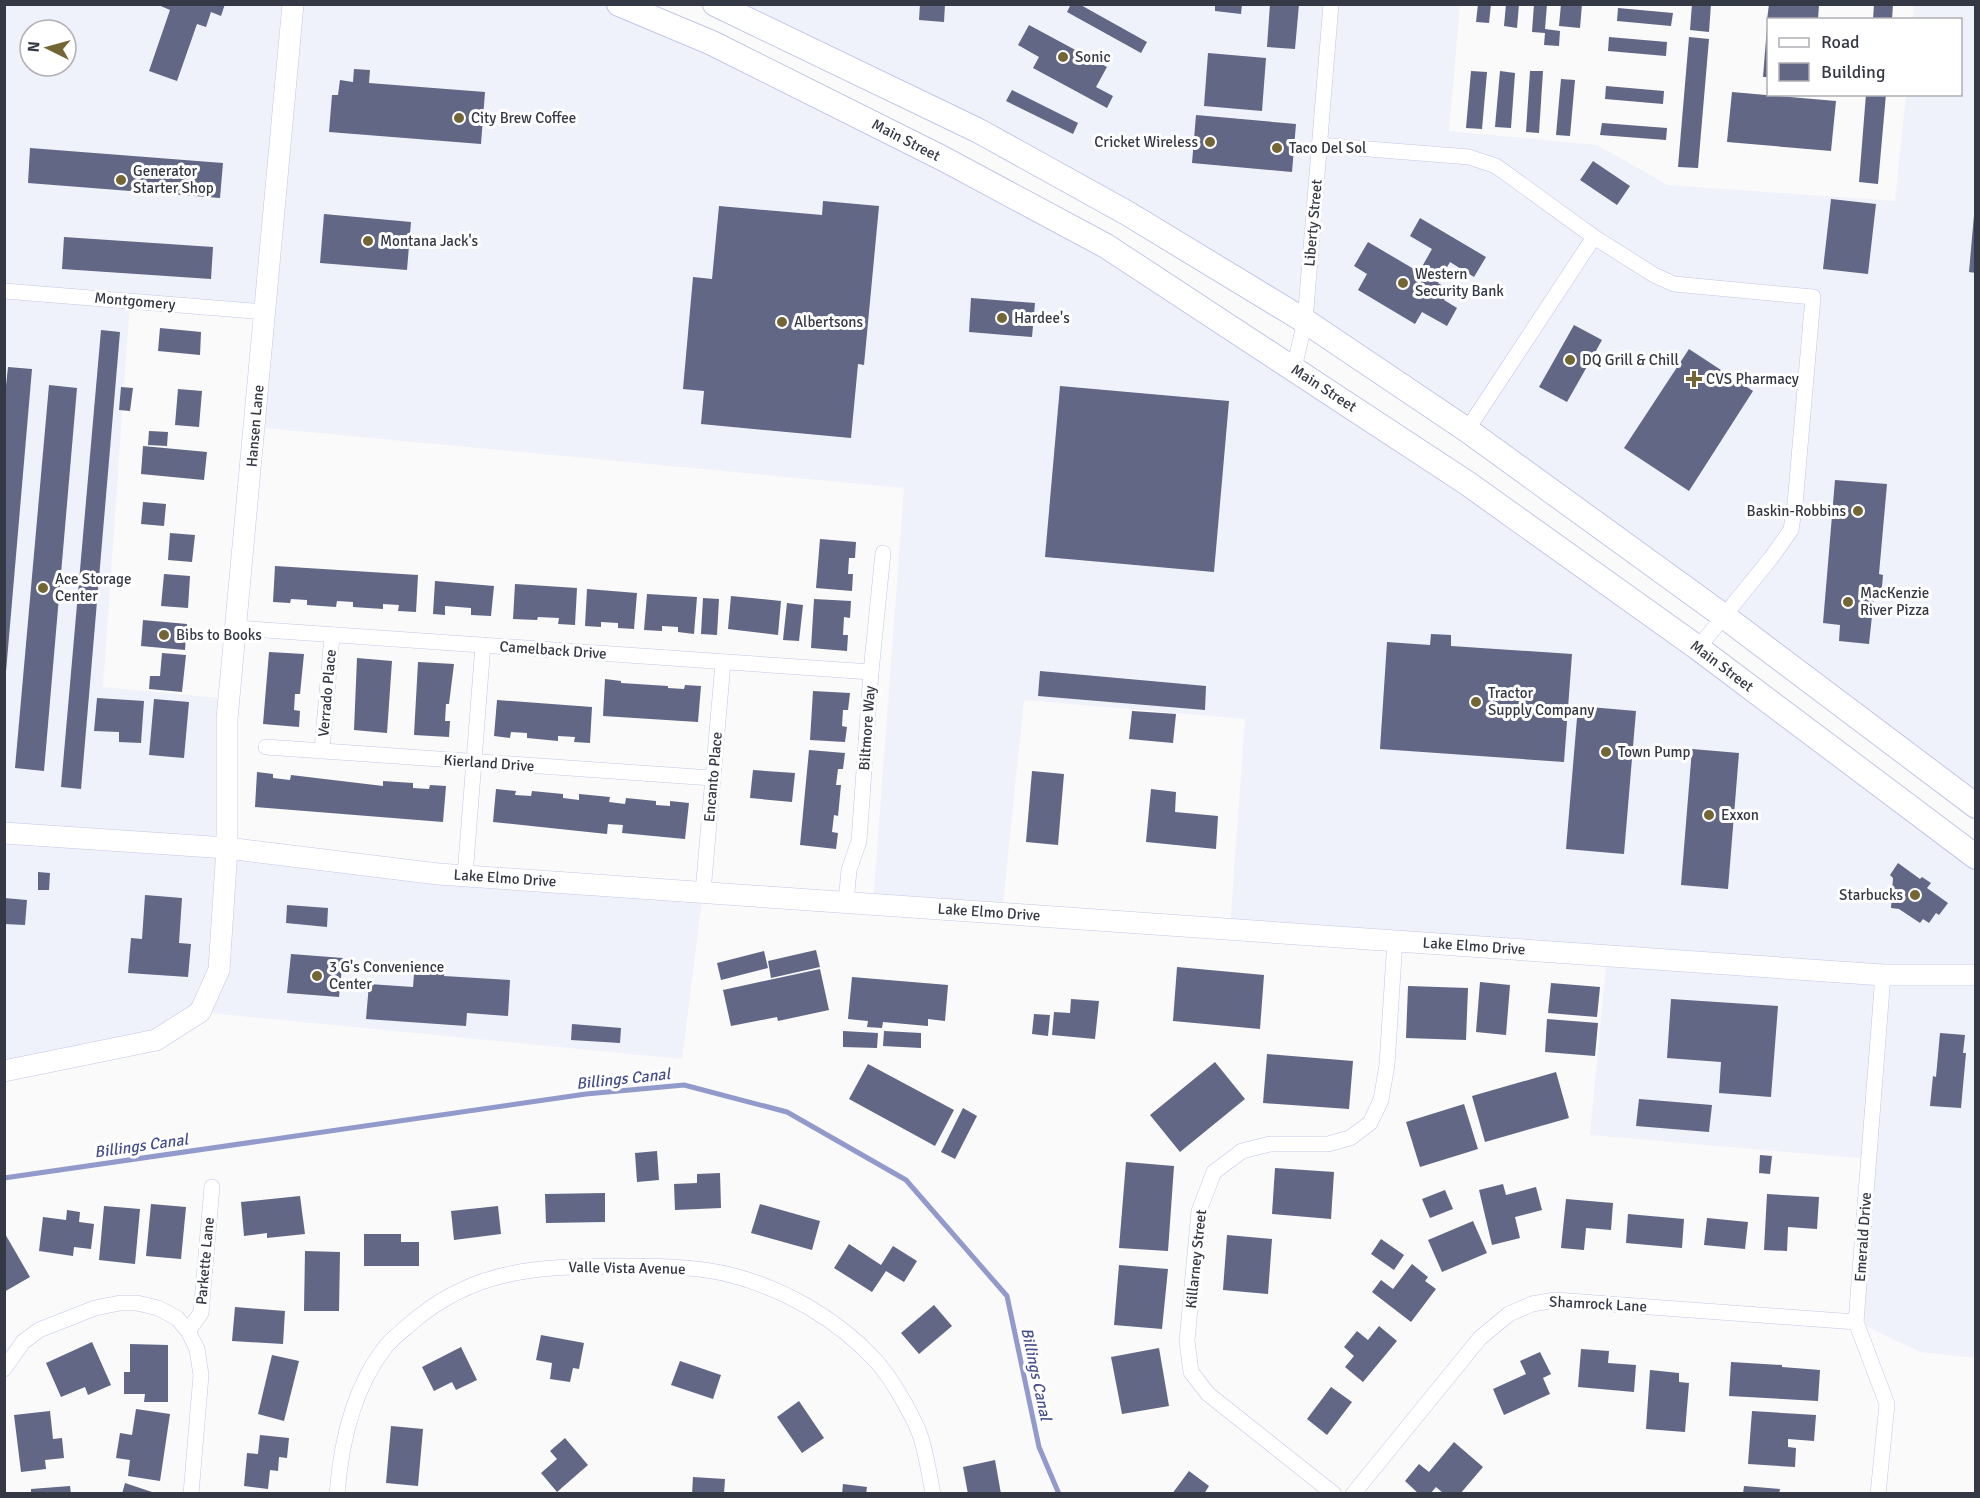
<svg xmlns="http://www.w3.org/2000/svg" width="1980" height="1498" viewBox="0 0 1980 1498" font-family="Signika,sans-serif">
<rect width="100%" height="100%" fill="#fafafa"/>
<g fill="#f0f2fb" fill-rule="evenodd">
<path d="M5,5H619L901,138L1294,368L1975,858V1358L1920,1352L1857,1322L1869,1159L1590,1135L1607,955L1230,928L1245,719L1024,700L1002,913L873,904L904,488L255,427L265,312L130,301L103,687L229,699L227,848L703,892L682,1059L200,1012L156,1040L5,1071ZM30,30H66V66H30Z"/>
<path d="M715,5H1460L1449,131L1597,145L1668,185L1895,201L1906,95L1960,94V20L1913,19L1914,5H1975V806L1467,430L1089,191Z"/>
</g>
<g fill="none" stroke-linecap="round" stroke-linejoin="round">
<path stroke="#919aca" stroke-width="5" d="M4,1178L586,1094L684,1085L787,1112L906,1180L1007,1296L1039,1447L1059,1494"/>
</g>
<g fill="#616784">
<path d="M156,4H225L221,16L211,12L206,27L197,24L177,81L149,71L170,10Z"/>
<path d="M920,4H945L944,22L919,20Z"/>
<path d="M1071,4H1079L1147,42L1141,53L1067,12Z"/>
<path d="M1215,4H1242L1241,14L1215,11Z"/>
<path d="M1270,4H1299L1295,49L1267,47Z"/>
<path d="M1478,4H1491L1489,23L1476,22Z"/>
<path d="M1506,4H1519L1517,28L1504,26Z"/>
<path d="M1534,4H1547L1545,29L1560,31L1559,46L1544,45L1545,33L1532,32Z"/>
<path d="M1561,4H1582L1580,28L1559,26Z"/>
<path d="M1692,4H1711L1709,32L1690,30Z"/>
<path d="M1769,4H1819L1818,20H1767Z"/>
<path d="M1874,4H1893L1892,20H1873Z"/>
<path d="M1618,8L1673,13L1671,26L1617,21Z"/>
<path d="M1029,25L1107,67L1096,87L1113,96L1107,108L1033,68L1039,57L1018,45Z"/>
<path d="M1767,27H1768V77H1763Z"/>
<path d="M1609,37L1667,42L1666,56L1608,51Z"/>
<path d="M1689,37L1709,39L1698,168L1678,167Z"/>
<path d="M1208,53L1266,58L1262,111L1204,106Z"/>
<path d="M354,69L370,70L369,83L485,92L481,144L329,132L332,95H338L340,80L353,82Z"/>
<path d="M1471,71L1487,72L1482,129L1466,128Z"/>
<path d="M1500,71L1515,73L1511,128L1495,127Z"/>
<path d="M1530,71H1543L1539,133L1526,132Z"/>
<path d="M1561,79L1575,80L1570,136L1556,135Z"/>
<path d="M1606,86L1664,91L1663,104L1605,99Z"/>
<path d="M1012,90L1078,123L1073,134L1006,101Z"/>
<path d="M1732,92L1836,101L1831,151L1727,142Z"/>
<path d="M1866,94H1886L1878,184L1859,182Z"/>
<path d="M1196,115L1296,124L1292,172L1192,163Z"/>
<path d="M1602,123L1667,128L1666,140L1600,135Z"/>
<path d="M30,148L223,163L220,198L28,183Z"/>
<path d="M1593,161L1630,186L1617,205L1580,180Z"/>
<path d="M1831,199L1876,204L1868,274L1823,269Z"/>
<path d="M823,201L879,206L864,365L858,364L851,438L701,424L704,391L683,389L693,277L712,279L719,206L822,215Z"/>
<path d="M324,214L411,222L407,270L320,263Z"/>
<path d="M1974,215H1976V273L1969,272Z"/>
<path d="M1420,218L1486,257L1474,277L1450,262L1438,283L1450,290L1444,300L1457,308L1447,326L1422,312L1415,324L1358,290L1367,274L1354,266L1368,242L1419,272L1432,249L1410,236Z"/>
<path d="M64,237L213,247L211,279L62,269Z"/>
<path d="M971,298L1035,303L1032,337L969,332Z"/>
<path d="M1574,325L1602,340L1567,402L1539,387Z"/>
<path d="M160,328L201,332L200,355L158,351Z"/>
<path d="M101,330L120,332L81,789L61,787Z"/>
<path d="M1689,349L1753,391L1689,491L1624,448Z"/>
<path d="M8,367L32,369L6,672L4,671V404Z"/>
<path d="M49,385L77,388L44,771L15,768Z"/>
<path d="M1060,386L1229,401L1214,572L1045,557Z"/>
<path d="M121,387L133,388L130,411L119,410Z"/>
<path d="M178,389L202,391L199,427L175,425Z"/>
<path d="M149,431L168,432L167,446L148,445Z"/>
<path d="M143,446L207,452L204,480L141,474Z"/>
<path d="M1835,480L1887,484L1879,574L1883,575L1881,598L1874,597L1869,644L1839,641L1840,625L1823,623Z"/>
<path d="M143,502L166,504L164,526L141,524Z"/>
<path d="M170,533L195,535L192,562L168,560Z"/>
<path d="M820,539L856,542L855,558H849L848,574H853L852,591L816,588Z"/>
<path d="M275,566L418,575L416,612L398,611L399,605L383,604V609L353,607V602L337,601L336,607L307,605V600L291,599L290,603L273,602Z"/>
<path d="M164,574L190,576L188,608L161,606Z"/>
<path d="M435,581L494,586L491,616L471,615V608L445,606V615L433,614Z"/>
<path d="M515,584L577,588L575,625L558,624L559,618L538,617L537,620L513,619Z"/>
<path d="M587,589L637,593L634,629L618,628V623L601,622V627L585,626Z"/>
<path d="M647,594L697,597L694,634L678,632V627L662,626V631L644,630Z"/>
<path d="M731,596L781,601L778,635L728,629Z"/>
<path d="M703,598L719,599L717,635L701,634Z"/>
<path d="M814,599L851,601L850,618L844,617L843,635H848L847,651L811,648Z"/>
<path d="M787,603L803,605L799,641L783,640Z"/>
<path d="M143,620L187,624L185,650L141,646Z"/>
<path d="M1431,634L1451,635V646L1572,654L1564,762L1380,749L1387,642L1430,645Z"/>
<path d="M269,652L304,654L300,694H295L294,710L300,711L299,727L263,724Z"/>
<path d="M162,653L186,655L182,692L149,689L150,676H160Z"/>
<path d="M357,658L392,661L387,733L354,730Z"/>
<path d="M418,662L454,664L449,704H446L445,721H450L449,737L414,735Z"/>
<path d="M1040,671L1206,686L1205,710L1038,696Z"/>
<path d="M605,679L621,681V683L668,686V688L684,689L685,685L701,686L698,722L603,716Z"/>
<path d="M813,691L850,693L848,710H843L842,726L847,727L845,742L810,740Z"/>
<path d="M97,698L144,701L141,743L119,742V732L94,731Z"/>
<path d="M154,699L189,702L184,758L149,755Z"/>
<path d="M497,700L592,707L590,743L574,742L575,737L558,736V741L527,738V733L511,732L510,738L494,736Z"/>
<path d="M1578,706L1636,711L1624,854L1566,849Z"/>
<path d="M1132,711L1176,714L1173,743L1129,739Z"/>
<path d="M1692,749L1739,753L1728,889L1681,885Z"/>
<path d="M809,750L845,753L843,769H838L836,785H841L838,816L834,815L832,832L838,833L836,849L800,845Z"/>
<path d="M753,770L795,773L792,802L750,798Z"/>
<path d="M1032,771L1064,774L1058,845L1026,842Z"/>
<path d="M257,772L273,774V778L290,780L291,775L383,786V781L413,783V788L429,789L430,785L446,786L443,822L255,807Z"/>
<path d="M496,789L516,791L515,795L531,796L532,791L563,794V798L579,800V794L610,797L609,802L625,804L626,798L656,801V805L670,806V801L689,803L685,839L622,833L623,825L608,824L607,834L493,822Z"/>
<path d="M1151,789L1176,792L1175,812L1218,816L1216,849L1146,842Z"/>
<path d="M1898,863L1920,879L1922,877L1931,883L1927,888L1948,903L1939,915L1936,913L1929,923L1923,919L1920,923L1899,909L1891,908L1893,878L1890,875Z"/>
<path d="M38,872L50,873L49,890H38Z"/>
<path d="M145,895L182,898L179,943L191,944L188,977L128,973L131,938L142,939Z"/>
<path d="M4,898L27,900L25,925L4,924Z"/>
<path d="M287,905L328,908L327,927L286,923Z"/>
<path d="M816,950L820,967L771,978L768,961Z"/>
<path d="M764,951L768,968L721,980L717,963Z"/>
<path d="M291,954L343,958L339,997L287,993Z"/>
<path d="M430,962L445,963L444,976L510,980L508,1016L467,1013L466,1026L366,1019L369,984L413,987L414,974L428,975Z"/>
<path d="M1177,967L1264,975L1260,1029L1173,1021Z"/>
<path d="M820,969L829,1010L778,1021L777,1017L731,1026L723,990Z"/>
<path d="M852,977L948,985L945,1021L928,1019V1026L883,1022L882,1028L867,1027L868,1021L848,1019Z"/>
<path d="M1480,982L1510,985L1506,1035L1476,1032Z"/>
<path d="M1551,983L1600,987L1597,1017L1548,1013Z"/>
<path d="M1408,986L1468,988L1466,1040L1406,1038Z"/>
<path d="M1071,999L1099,1001L1095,1039L1052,1035L1054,1012L1070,1013Z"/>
<path d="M1671,999L1778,1006L1771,1097L1719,1093L1721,1062L1667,1058Z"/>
<path d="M1034,1014L1050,1015L1048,1036L1032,1034Z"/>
<path d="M1547,1019L1598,1023L1595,1056L1545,1052Z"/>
<path d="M572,1024L621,1028L620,1043L571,1040Z"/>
<path d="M843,1031L878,1033L877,1048L843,1047Z"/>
<path d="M884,1031L921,1033V1048L883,1046Z"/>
<path d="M1940,1033L1965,1035L1963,1053H1966L1961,1108L1930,1106L1933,1076L1936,1077Z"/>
<path d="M1267,1054L1353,1061L1349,1109L1263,1103Z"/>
<path d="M1215,1062L1245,1099L1180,1152L1150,1115Z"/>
<path d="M868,1064L954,1110L935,1146L849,1099Z"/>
<path d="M1556,1072L1569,1118L1485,1142L1472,1096Z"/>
<path d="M1639,1099L1712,1105L1709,1132L1636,1126Z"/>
<path d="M1464,1104L1478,1149L1420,1167L1406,1122Z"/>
<path d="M963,1108L977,1116L955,1159L941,1152Z"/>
<path d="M657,1151L659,1180L637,1182L635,1153Z"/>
<path d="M1760,1155L1772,1156L1770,1174L1759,1173Z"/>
<path d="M1126,1162L1174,1166L1168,1251L1119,1248Z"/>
<path d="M1275,1168L1334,1172L1331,1219L1272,1214Z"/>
<path d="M720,1173L721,1208L675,1210L674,1184L697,1183V1174Z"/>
<path d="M1503,1184L1506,1195L1536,1187L1542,1210L1515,1217L1520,1238L1492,1245L1479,1190Z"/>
<path d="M1445,1190L1453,1209L1430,1218L1422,1199Z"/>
<path d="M605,1193V1222L546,1223L545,1194Z"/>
<path d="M1767,1194L1819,1197L1817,1229L1788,1227L1787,1251L1764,1250Z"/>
<path d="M300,1196L305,1234L267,1238V1233L244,1236L241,1202Z"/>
<path d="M1566,1199L1613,1203L1611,1230L1586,1228L1584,1250L1561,1248Z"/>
<path d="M151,1204L186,1207L181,1259L146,1256Z"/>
<path d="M760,1204L820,1221L812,1250L751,1233Z"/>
<path d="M104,1206L140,1209L135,1264L99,1260Z"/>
<path d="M498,1206L501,1234L454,1240L451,1211Z"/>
<path d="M67,1210L80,1212L79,1222L94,1224L91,1249L74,1247L73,1256L39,1251L43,1217L66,1220Z"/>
<path d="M1628,1214L1684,1219L1682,1248L1626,1243Z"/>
<path d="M1707,1218L1748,1222L1745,1249L1704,1245Z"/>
<path d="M1473,1221L1487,1253L1442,1272L1428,1240Z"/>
<path d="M4,1232L30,1277L4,1292Z"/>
<path d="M364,1234H401V1242H419V1266H364Z"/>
<path d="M1227,1235L1272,1239L1268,1294L1223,1290Z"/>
<path d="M1381,1239L1404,1255L1394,1270L1371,1254Z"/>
<path d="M849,1244L881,1265L893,1246L917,1261L904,1282L886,1271L872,1292L834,1268Z"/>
<path d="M305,1251L340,1252L339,1311H304Z"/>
<path d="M1412,1264L1428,1277L1425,1281L1436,1289L1411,1322L1372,1292L1381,1280L1393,1289Z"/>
<path d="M1119,1265L1168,1269L1162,1329L1114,1325Z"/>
<path d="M934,1305L952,1326L919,1354L901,1333Z"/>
<path d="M235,1307L285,1311L283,1344L232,1341Z"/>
<path d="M1379,1326L1397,1341L1363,1382L1345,1367L1354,1356L1344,1347L1357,1331L1368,1340Z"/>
<path d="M541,1335L584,1343L579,1369L573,1368L570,1382L550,1379L552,1363L536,1360Z"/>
<path d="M92,1342L111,1385L88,1395L85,1387L61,1397L46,1363Z"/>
<path d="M130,1344L168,1345V1402H144L145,1394H124V1372H130Z"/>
<path d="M461,1347L477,1380L456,1390L452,1382L434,1391L422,1367Z"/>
<path d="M1159,1348L1169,1406L1122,1414L1111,1357Z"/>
<path d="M1581,1349L1609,1351L1608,1363L1636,1365L1634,1392L1578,1387Z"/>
<path d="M1540,1352L1551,1374L1543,1378L1550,1394L1504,1415L1493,1389L1526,1374L1520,1361Z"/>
<path d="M272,1355L299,1361L284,1421L258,1414Z"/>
<path d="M680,1361L721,1375L713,1399L671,1385Z"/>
<path d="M1731,1362L1782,1365V1367L1820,1370L1818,1401L1729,1396Z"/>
<path d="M1650,1370L1679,1373V1382L1689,1383L1685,1432L1646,1429Z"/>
<path d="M1331,1387L1352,1402L1327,1435L1307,1419Z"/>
<path d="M799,1401L824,1438L802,1453L777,1417Z"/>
<path d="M136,1409L170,1414L160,1481L128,1476L130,1460L116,1458L120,1433L132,1435Z"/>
<path d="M50,1411L53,1439L62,1438L64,1458L45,1460L46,1469L21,1472L14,1415Z"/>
<path d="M1752,1411L1816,1415L1814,1441L1788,1439V1447L1796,1448L1795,1467L1748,1464Z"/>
<path d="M391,1426L423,1429L418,1486L386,1483Z"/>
<path d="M260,1435L289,1438L287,1458L279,1457L278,1471L270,1470L268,1489L244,1486L247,1453L258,1454Z"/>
<path d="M565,1438L588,1465L557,1492L541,1473L557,1459L550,1451Z"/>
<path d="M1454,1442L1483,1467L1460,1494H1444L1436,1487L1430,1494H1419L1405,1481L1419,1464L1429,1472Z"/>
<path d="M995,1460L1001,1494H968L963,1467Z"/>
<path d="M1189,1471L1209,1486L1204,1494H1172Z"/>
<path d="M693,1477L725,1479L724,1494H692Z"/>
<path d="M125,1483L155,1493V1494H122Z"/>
<path d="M843,1484L867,1487L866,1494H842Z"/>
<path d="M70,1486L71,1494H31V1489Z"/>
<path d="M1744,1486L1780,1489L1779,1494H1743Z"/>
</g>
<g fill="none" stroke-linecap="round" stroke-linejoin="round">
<g stroke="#c0c7e8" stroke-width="16">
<g id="street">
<path d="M1319,145L1469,157L1496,166L1594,237L1654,275L1674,284L1813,297L1795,504L1791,530L1771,558L1698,648"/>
<path d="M4,291L265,312"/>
<path d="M1294,368L1305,321L1331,4"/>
<path d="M1467,430L1594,237"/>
<path d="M236,628L871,672"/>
<path d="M266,747L712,778"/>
<path d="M322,750L332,636"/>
<path d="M465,876L483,645"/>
<path d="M703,892L723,663"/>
<path d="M846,902L849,870L859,841L871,672L883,553"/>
<path d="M188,1331L201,1313L212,1187"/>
<path d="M4,1369L23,1342L39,1330L95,1308L120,1303H137L158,1308L177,1318L188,1331L197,1349L201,1375L191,1494"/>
<path d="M337,1494C341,1441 353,1388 386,1346C393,1338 402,1331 410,1324C474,1268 538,1267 618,1266C655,1266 695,1266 731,1275C785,1289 839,1320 877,1362C892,1380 910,1410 919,1432C926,1450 929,1474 933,1494"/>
<path d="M1334,1494L1208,1394L1191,1372L1187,1341L1199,1211L1214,1172L1242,1151L1270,1144H1328L1350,1138L1370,1123L1381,1100L1387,1065L1395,940"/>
<path d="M1353,1494L1480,1338L1509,1314L1532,1304L1555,1300L1856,1322"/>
<path d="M1878,1494L1887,1404L1856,1322L1883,975"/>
</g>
</g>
<g stroke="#c0c7e8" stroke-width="22">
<g id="secondary">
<path d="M4,833L227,848L438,874L1883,975H1976"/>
<path d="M4,1071L156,1040L200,1012L219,970L227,848V719L293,4"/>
</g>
</g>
<g stroke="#c0c7e8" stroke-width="26">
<g id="primary">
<path d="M619,4L712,43L942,158L1106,246L1467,483L1698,648L1976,857"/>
<path d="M715,4L979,131L1127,213L1305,321L1467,430L1725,617L1976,806"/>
</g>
</g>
<use href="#street" stroke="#fff" stroke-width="15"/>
<use href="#secondary" stroke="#fff" stroke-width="21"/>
<use href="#primary" stroke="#fff" stroke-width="24"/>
</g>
<g fill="#736634" stroke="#fff" stroke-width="2">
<circle cx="1063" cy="57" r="6"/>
<circle cx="459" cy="118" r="6"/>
<circle cx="1210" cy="142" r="6"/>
<circle cx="1277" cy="148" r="6"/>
<circle cx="121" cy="180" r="6"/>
<circle cx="368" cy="241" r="6"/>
<circle cx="1403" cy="283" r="6"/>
<circle cx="1002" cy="318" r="6"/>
<circle cx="782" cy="322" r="6"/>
<circle cx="1570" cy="360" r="6"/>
<path d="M1691 370h6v6h6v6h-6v6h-6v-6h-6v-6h6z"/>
<circle cx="1858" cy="511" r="6"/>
<circle cx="43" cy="588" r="6"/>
<circle cx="1848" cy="602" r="6"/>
<circle cx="164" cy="635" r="6"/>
<circle cx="1476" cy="702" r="6"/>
<circle cx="1606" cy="752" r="6"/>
<circle cx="1709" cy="815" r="6"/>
<circle cx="1915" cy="895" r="6"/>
<circle cx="317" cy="976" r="6"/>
</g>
<g text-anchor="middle" stroke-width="6" stroke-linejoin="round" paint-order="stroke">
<g font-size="15" fill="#353845" stroke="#fff" text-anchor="start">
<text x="1075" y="62">Sonic</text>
<text x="471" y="123">City Brew Coffee</text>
<text x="1198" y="147" text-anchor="end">Cricket Wireless</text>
<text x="1289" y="153">Taco Del Sol</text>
<text x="133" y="176">Generator<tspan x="133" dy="17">Starter Shop</tspan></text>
<text x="380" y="246">Montana Jack's</text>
<text x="1415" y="279">Western<tspan x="1415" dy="17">Security Bank</tspan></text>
<text x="1014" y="323">Hardee's</text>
<text x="794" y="327">Albertsons</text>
<text x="1582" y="365">DQ Grill &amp; Chill</text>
<text x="1706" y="384">CVS Pharmacy</text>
<text x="1846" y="516" text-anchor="end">Baskin-Robbins</text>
<text x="55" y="584">Ace Storage<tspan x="55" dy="17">Center</tspan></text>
<text x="1860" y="598">MacKenzie<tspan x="1860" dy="17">River Pizza</tspan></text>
<text x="176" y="640">Bibs to Books</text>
<text x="1488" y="698">Tractor<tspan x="1488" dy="17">Supply Company</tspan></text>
<text x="1618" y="757">Town Pump</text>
<text x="1721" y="820">Exxon</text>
<text x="1903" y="900" text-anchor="end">Starbucks</text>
<text x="329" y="972">3 G's Convenience<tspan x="329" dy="17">Center</tspan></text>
</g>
<g font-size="15" fill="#353845" stroke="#fff">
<text transform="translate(906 140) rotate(27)" y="5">Main Street</text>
<text transform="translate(1313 223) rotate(-85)" y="5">Liberty Street</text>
<text transform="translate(135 301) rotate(5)" y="5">Montgomery</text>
<text transform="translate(1324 388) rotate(33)" y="5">Main Street</text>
<text transform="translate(255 426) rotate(-85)" y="5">Hansen Lane</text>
<text transform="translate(553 650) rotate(4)" y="5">Camelback Drive</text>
<text transform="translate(1722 666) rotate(37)" y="5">Main Street</text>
<text transform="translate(327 693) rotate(-85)" y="5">Verrado Place</text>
<text transform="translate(867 728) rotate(-86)" y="5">Biltmore Way</text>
<text transform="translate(489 763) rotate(4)" y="5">Kierland Drive</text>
<text transform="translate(713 777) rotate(-85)" y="5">Encanto Place</text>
<text transform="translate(505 878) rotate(4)" y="5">Lake Elmo Drive</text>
<text transform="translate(989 912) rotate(4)" y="5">Lake Elmo Drive</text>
<text transform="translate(1474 946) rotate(4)" y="5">Lake Elmo Drive</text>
<text transform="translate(1863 1237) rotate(-86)" y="5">Emerald Drive</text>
<text transform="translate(1196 1259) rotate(-84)" y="5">Killarney Street</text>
<text transform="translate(205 1261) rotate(-85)" y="5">Parkette Lane</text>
<text transform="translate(627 1268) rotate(1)" y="5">Valle Vista Avenue</text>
<text transform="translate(1598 1304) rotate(3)" y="5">Shamrock Lane</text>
</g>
<g font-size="16" font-style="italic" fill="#464e8c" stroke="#fff">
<text transform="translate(623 1078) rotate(-6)" y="6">Billings Canal</text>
<text transform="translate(141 1145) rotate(-8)" y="6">Billings Canal</text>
<text transform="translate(1037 1374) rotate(78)" y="6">Billings Canal</text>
</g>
</g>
<rect width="1980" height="1498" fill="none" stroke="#353845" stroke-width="12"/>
<rect x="1767" y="18" width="195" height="78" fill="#ffffff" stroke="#aeafb5" stroke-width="1.5"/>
<rect x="1779" y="38" width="30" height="9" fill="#ffffff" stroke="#aeafb5" stroke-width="1.5"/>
<text x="1821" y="48" font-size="18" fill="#353845">Road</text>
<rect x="1779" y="63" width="30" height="18" fill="#616784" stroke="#aeafb5" stroke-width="1.5"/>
<text x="1821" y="78" font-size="18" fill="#353845">Building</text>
<g transform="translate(48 48) rotate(275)"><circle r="28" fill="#ffffff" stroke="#aeafb5" stroke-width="1.5"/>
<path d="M0-4.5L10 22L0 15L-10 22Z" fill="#736634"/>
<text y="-9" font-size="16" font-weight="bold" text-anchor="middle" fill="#353845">N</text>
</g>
</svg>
